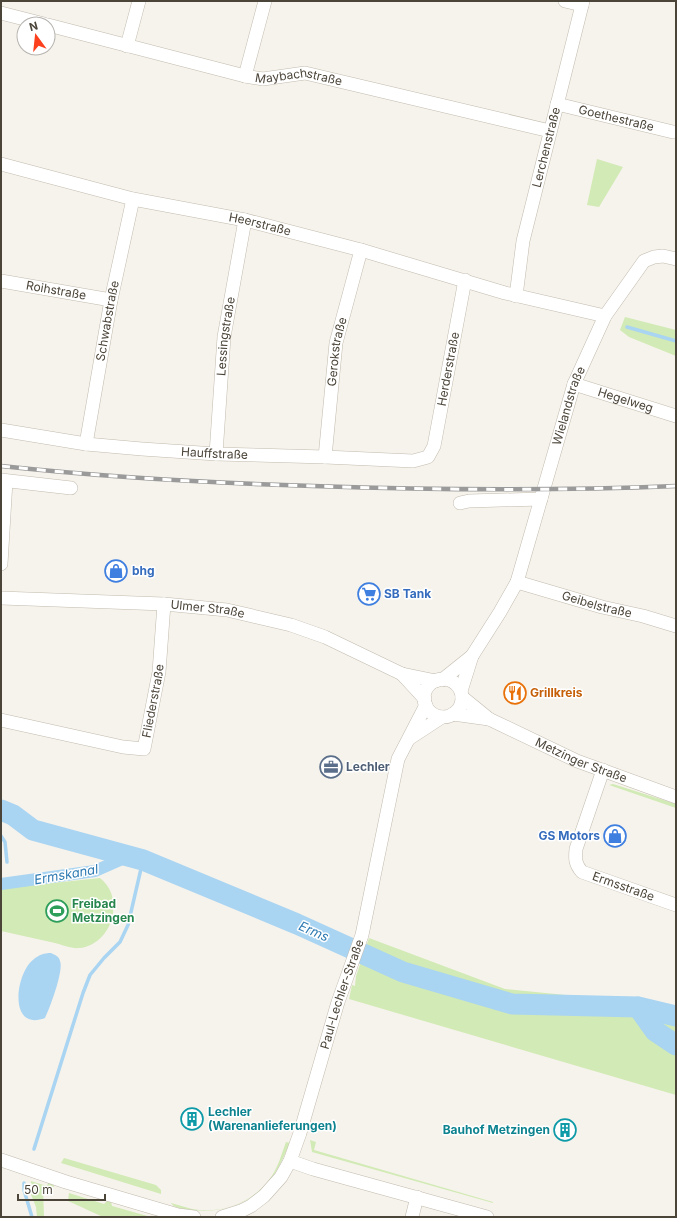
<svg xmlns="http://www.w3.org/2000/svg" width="677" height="1218" viewBox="0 0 677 1218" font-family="Inter,sans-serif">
<rect width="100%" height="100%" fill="#f6f3ec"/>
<g fill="#d2eab5">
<path d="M597,159L623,167L599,207L587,205Z"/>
<path d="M625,317L676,330V356L629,337L620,330Z"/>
<path d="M613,784L676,804V808L609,785Z"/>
<path d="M100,878C111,887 115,899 113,913C111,930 97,947 79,948C72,949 63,945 55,943C37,939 19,935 1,931V882L6,888Z"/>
<path d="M369,938L505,989L676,1006V1095L349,999L352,985L355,986L356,976Z"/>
<path d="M310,1140L316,1142L314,1150L493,1202V1203L312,1152Z"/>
<path d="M286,1142L290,1143C285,1153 281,1164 275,1173C258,1201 225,1214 193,1210C186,1209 174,1209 171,1203C178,1205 185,1207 192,1209C223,1215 257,1201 273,1174C279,1164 282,1153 286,1142Z"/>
<path d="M64,1158L156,1185L161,1190V1194L61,1163Z"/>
<path d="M31,1181L47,1186L48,1183H53L54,1187L43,1188L44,1217H37L36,1207L30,1192Z"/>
<path d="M69,1193L104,1204L107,1201L111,1202L112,1206L151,1217H103L68,1201Z"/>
</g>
<path fill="#a9d4f2" d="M51,953C55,955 59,956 60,961C64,970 50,1008 45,1018C8,1032 15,973 34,959C39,955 44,953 51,953Z"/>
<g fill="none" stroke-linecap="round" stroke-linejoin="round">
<g stroke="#a9d4f2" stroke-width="3.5">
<path d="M627,327L676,341"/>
<path d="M1,836L5,842L7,862"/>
<path d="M34,1149L83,993L90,975L104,958L120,942L128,925L143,860"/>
<path d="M24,1183V1190L32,1217"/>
</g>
<path stroke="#a9d4f2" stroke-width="12" d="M1,884L95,871L129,856"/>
<g stroke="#a9d4f2" stroke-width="21">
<path d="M1,810L13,815L33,830L143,860L297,924L403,972L512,1004L638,1007L676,1016"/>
<path d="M638,1007L655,1031L676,1045"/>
</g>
<g stroke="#c2bbae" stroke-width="14">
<g id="minor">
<path d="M565,1L582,5"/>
<path d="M1,13L44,24"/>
<path id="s1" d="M48,25L245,76L263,79L305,73L550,131"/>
<path d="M127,46L139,1"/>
<path d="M245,76L265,1"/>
<path id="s2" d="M557,104L673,132H676"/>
<path id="s3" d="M1,164L133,199L245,220L361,250L505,293L605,316"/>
<path id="s4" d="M1,281L111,300"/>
<path id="s5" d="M516,296L523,241L583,1"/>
<path id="s6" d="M574,384L676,416"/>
<path id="s7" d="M1,430L86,444L142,449L216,454L325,457L413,461L428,457L434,446L465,280"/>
<path id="s8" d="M86,444L111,300L133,199"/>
<path id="s9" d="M216,454L224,337L245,220"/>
<path id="s10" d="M325,457L336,343L361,250"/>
<path d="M1,480L71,488"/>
<path d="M460,503L469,501L541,499"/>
<path d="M1,564L6,481"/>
<path id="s11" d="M517,582L602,607L643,616L676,626"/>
<path id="s12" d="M1,598L164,604L227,610L291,625L325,637L402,674L436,681"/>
<path d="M402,674L425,699"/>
<circle cx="443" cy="698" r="19"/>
<path d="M442,680L472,656"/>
<path id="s13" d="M461,691L472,656L500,612L517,582L574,384L605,316L644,261L654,257L663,256L676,259"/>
<path id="s14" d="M462,697L489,719L577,761L676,797"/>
<path d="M453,714L489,719"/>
<path id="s15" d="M1,720L123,747L144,749L159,672L164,604"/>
<path d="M410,738L442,717"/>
<path id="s16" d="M603,770L576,849C575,859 575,864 582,872L676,905"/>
<path d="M1,1160L66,1182L178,1215L194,1217"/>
<path d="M290,1161L313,1169L487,1217"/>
<path id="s17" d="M222,1217L241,1211L251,1206L264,1196L281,1177L290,1161L300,1133L338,1002L362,935L398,759L426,705"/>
<path d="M412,1217L417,1197"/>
</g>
</g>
<use href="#minor" stroke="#fff" stroke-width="13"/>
<g stroke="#9a9a9a" stroke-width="4.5">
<path id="rail" d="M1,466C104,477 209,483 313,486C434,490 555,491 676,486"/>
</g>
<use href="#rail" stroke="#fff" stroke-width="3" stroke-dasharray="9" stroke-linecap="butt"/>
</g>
<defs>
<g id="shop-ring" transform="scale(1.15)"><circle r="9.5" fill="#fff" stroke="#3f7fe0" stroke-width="1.5"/><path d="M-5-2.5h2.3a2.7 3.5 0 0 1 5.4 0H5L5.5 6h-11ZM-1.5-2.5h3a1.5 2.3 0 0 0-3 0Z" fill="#3f7fe0"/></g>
<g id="supermarket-ring" transform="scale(1.15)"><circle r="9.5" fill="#fff" stroke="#3f7fe0" stroke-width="1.5"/><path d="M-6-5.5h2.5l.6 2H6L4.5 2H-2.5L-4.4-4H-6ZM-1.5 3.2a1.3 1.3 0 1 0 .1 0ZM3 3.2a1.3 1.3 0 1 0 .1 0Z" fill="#3f7fe0"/></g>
<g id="restaurant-ring" transform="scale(1.15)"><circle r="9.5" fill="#fff" stroke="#e8710a" stroke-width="1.5"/><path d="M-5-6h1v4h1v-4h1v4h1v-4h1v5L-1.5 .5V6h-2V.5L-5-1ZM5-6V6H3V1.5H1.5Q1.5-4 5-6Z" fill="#e8710a"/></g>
<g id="office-ring" transform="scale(1.15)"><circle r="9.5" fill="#fff" stroke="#5c6f8a" stroke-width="1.5"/><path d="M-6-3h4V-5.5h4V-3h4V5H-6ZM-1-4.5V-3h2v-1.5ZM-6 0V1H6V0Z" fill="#5c6f8a"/></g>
<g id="stadium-ring" transform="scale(1.15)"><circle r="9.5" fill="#fff" stroke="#2e9e5b" stroke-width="1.5"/><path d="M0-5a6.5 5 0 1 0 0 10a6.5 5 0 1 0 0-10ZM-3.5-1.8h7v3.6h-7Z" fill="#2e9e5b"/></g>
<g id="building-ring" transform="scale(1.15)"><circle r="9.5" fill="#fff" stroke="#0f9aa8" stroke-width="1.5"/><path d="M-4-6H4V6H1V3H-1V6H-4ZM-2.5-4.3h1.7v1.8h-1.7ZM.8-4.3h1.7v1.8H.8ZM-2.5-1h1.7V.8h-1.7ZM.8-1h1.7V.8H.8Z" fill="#0f9aa8"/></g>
</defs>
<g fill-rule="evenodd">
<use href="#shop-ring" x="116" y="571"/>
<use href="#supermarket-ring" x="369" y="594"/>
<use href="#restaurant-ring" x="515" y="693"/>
<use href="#office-ring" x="331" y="767"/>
<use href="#shop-ring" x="615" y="836"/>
<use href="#stadium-ring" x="57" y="911"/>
<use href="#building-ring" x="192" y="1119"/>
<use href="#building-ring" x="565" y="1130"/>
</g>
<g text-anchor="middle" stroke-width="3" stroke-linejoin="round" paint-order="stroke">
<g font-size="12" fill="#4b4439" stroke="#fff">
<text dy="4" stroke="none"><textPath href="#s1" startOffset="258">Maybachstraße</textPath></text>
<text dy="4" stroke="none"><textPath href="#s2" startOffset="61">Goethestraße</textPath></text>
<text dy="4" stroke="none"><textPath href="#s5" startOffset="152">Lerchenstraße</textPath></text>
<text dy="4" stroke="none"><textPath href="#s3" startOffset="266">Heerstraße</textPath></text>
<text dy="4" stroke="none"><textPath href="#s4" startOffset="56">Roihstraße</textPath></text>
<text dy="4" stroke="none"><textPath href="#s8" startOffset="125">Schwabstraße</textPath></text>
<text dy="4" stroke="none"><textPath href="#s9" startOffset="118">Lessingstraße</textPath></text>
<text dy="4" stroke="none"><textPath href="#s10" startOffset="106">Gerokstraße</textPath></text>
<text dy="4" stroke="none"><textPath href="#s7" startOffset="520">Herderstraße</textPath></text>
<text dy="4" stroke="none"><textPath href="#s6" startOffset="54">Hegelweg</textPath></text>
<text dy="4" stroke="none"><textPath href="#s13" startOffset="307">Wielandstraße</textPath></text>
<text dy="4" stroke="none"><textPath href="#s7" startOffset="215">Hauffstraße</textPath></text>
<text dy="4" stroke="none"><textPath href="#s11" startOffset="83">Geibelstraße</textPath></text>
<text dy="4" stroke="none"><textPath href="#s12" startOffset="207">Ulmer Straße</textPath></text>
<text dy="4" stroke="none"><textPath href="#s15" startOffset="195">Fliederstraße</textPath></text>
<text dy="4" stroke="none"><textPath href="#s14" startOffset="136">Metzinger Straße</textPath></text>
<text dy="4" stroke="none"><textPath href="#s16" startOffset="152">Ermsstraße</textPath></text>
<text dy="4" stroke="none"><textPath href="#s17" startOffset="266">Paul-Lechler-Straße</textPath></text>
</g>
<g font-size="12" font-weight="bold" fill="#366cbe" stroke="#fff" text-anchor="start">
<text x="132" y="575">bhg</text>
<text x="384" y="598">SB Tank</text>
<text x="600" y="840" text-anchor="end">GS Motors</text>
</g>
<g font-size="12" font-weight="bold" fill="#c56008" stroke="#fff" text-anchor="start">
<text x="530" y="697">Grillkreis</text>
</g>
<g font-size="12" font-weight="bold" fill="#4e5e75" stroke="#fff" text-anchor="start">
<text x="346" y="771">Lechler</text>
</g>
<g font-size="12" font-weight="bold" fill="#27864d" stroke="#fff" text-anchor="start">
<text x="72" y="908">Freibad<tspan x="72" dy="14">Metzingen</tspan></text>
</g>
<g font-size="12" font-weight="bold" fill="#0d838f" stroke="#fff" text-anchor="start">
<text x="208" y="1116">Lechler<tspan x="208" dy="14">(Warenanlieferungen)</tspan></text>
<text x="550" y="1134" text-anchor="end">Bauhof Metzingen</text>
</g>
<g font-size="13" font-style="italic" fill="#2e7ab2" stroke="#fff">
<text transform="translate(66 874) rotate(-10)" y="5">Ermskanal</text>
<text transform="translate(314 931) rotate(24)" y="5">Erms</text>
</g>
</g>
<rect width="677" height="1218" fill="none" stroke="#4b4439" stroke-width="4"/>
<g transform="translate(36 36) rotate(345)"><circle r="19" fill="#ffffff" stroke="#b7b4b0"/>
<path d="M0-3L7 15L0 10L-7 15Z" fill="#fc3f1d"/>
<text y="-6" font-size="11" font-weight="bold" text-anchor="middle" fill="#4b4439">N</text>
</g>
<path d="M18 1194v6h87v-6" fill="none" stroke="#4b4439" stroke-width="2"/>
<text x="24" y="1194" font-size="12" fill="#4b4439" stroke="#ffffff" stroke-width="3" paint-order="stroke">50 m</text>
</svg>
